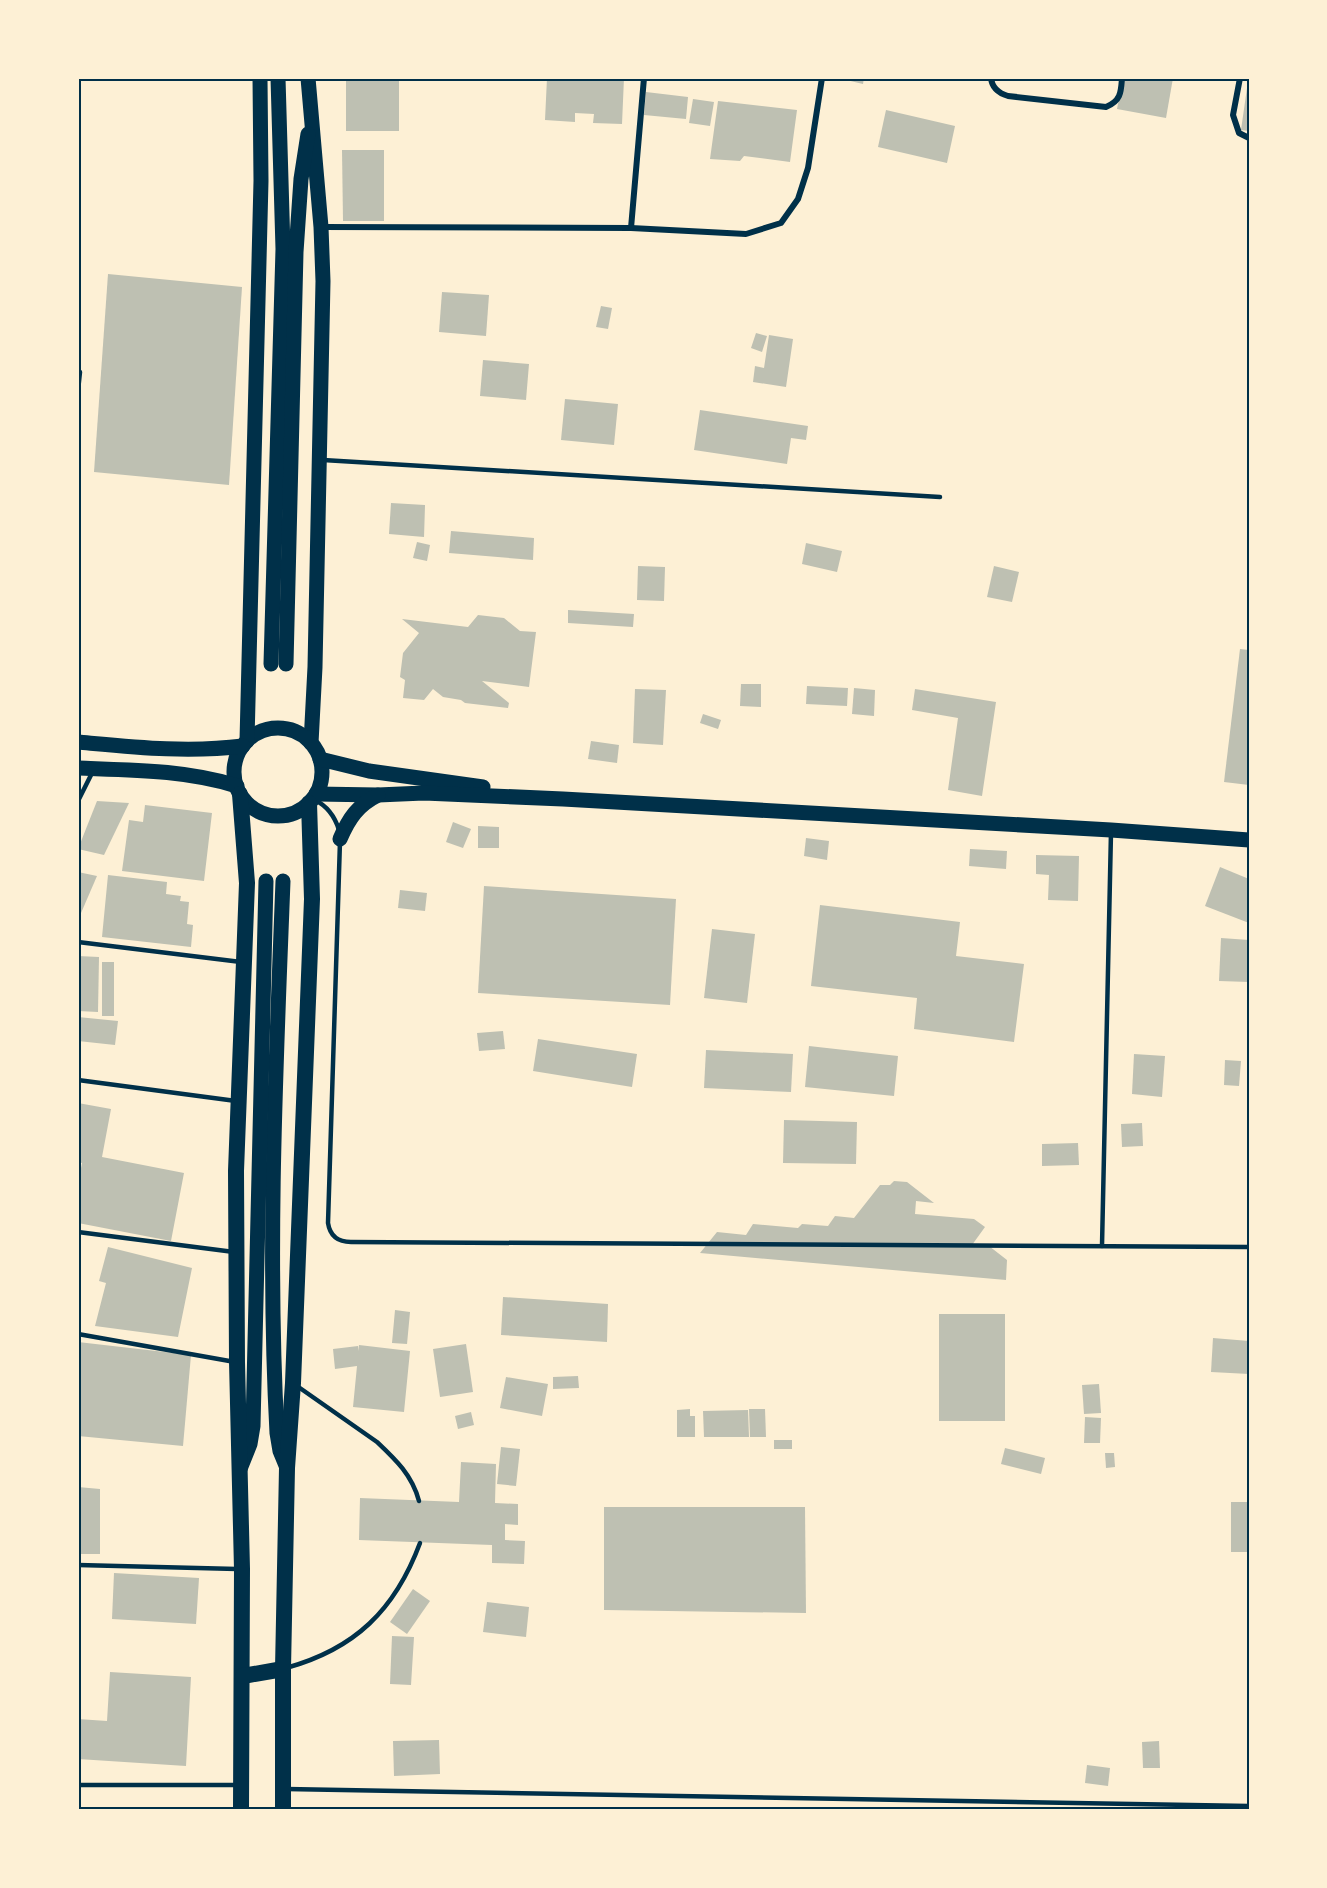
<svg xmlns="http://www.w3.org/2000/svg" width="1327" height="1888" viewBox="0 0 1327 1888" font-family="Roboto,sans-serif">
<rect width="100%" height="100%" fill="#fdf0d5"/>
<g fill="#bec0b2">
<rect x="346" y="78" width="53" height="53"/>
<path d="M547,78H624L622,124L593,123L594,114L575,113V122L545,120Z"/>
<path d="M838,78H864L863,84Z"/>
<path d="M1123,78H1173L1166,118L1117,109Z"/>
<path d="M1248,81H1249V131L1241,130Z"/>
<path d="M646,92L688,97L686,119L644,115Z"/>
<path d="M693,99L714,102L710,126L689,123Z"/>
<path d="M718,101L797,110L790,162L744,156L740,161L710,159Z"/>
<path d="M886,110L955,126L947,163L878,147Z"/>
<path d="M342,150H384V221H343Z"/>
<path d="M108,274L242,287L229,485L94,472Z"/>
<path d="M442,292L489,295L486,336L439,332Z"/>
<path d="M601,306L612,308L608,329L596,327Z"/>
<path d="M756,333L767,336L762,352L751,348Z"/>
<path d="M769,335L793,339L786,387L753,382L755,366L764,368Z"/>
<path d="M483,360L529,364L526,400L480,396Z"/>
<path d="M565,399L618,404L614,445L561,440Z"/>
<path d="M700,410L808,426L806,440L791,438L787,464L694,450Z"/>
<path d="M391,503L425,505L424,537L389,534Z"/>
<path d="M451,531L534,538L533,560L449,553Z"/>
<path d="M417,542L430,545L427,561L413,558Z"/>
<path d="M806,543L842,551L837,572L802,564Z"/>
<path d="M638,566L665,567L664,601L637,600Z"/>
<path d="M994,566L1019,572L1012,602L987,597Z"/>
<path d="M568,610L634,614L633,627L568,623Z"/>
<path d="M478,615L504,618L520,631L536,632L529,687L482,681L509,703L508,708L465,703L461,700L443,697L433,689L424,700L403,698L405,680L400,677L403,653L419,633L402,619L468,627Z"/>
<path d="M1240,649L1249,650V785L1224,782Z"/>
<path d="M741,684H761V707L740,706Z"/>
<path d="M807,686L848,688L847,706L806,704Z"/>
<path d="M854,688L875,690L874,716L852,714Z"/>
<path d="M635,689L666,690L663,745L633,743Z"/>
<path d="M915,689L996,702L982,796L948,790L958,718L912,710Z"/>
<path d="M703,714L721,720L718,729L700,723Z"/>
<path d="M591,741L619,745L617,763L588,759Z"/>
<path d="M97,801L129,803L104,855L78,849Z"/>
<path d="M145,805L212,813L204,881L122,871L129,820L143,822Z"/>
<path d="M453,822L471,829L463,848L446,842Z"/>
<path d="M478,826L499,827V848H478Z"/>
<path d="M806,838L829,841L827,860L804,856Z"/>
<path d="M970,849L1007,851L1006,869L969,866Z"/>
<path d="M1036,855L1079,856L1078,901L1048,900L1049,875L1036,874Z"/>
<path d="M1220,867L1249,879V923L1205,906Z"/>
<path d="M78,872L97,876L78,920Z"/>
<path d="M108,875L167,882L166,894L181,896L180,901L189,902L187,924L193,925L191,947L102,937Z"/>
<path d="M484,886L676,899L670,1005L478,993Z"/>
<path d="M400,890L427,893L425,911L398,908Z"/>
<path d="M820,905L960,922L956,956L1024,964L1014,1042L914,1029L917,998L811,986Z"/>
<path d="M712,929L755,934L747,1003L704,998Z"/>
<path d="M1221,938L1249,940V982L1219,981Z"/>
<path d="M78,956L99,957L98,1012L78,1011Z"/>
<rect x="102" y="962" width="12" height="54"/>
<path d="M78,1017L118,1021L115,1045L78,1041L80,1028H78Z"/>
<path d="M503,1031L505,1049L479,1051L477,1033Z"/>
<path d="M538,1039L637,1054L632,1087L533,1071Z"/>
<path d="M809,1046L898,1056L894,1096L805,1087Z"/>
<path d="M706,1050L793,1054L791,1092L704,1088Z"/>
<path d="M1134,1054L1165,1056L1162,1097L1132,1094Z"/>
<path d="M1225,1060L1241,1061L1239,1086L1224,1085Z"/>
<path d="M78,1103L111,1109L102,1157L184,1173L171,1241L78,1223V1183L82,1163L78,1162Z"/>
<path d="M784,1120L857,1122L856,1164L783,1163Z"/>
<path d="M1142,1123L1143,1146L1122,1147L1121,1124Z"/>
<path d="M1078,1143L1079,1165L1042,1166V1144Z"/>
<path d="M894,1181L907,1182L934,1203L916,1201L915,1214L974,1219L985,1227L972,1245L989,1246L1007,1260L1006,1280L700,1253L717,1232L746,1235L753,1224L798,1228L802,1224L828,1226L835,1216L854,1218L880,1185H890Z"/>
<path d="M108,1247L192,1268L178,1337L95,1326L106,1283L99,1281Z"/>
<path d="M503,1297L608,1304L607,1342L501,1335Z"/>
<path d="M395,1310L410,1312L407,1344L392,1343Z"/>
<rect x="939" y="1314" width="66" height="107"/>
<path d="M1213,1338L1249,1341V1374L1211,1372Z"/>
<path d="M78,1342L191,1355L183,1446L78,1436Z"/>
<path d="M466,1344L473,1392L440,1397L433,1349Z"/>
<path d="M359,1345L410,1351L404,1412L353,1407L357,1366L335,1369L333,1349L358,1346V1351Z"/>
<path d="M578,1376L579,1388L553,1389V1377Z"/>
<path d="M506,1377L548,1384L542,1416L500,1408Z"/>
<path d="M1099,1384L1101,1413L1084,1414L1082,1385Z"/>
<path d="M690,1409V1416H695V1437H677V1410Z"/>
<path d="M749,1409H765L766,1437H750Z"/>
<path d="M748,1410L749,1437H704L703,1411Z"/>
<path d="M471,1412L474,1425L458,1429L455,1416Z"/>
<path d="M1085,1417L1101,1418L1100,1443H1084Z"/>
<rect x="774" y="1440" width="18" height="9"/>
<path d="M501,1447L520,1449L516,1486L497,1484Z"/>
<path d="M1005,1448L1045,1458L1041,1474L1001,1464Z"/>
<path d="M1105,1453H1114L1115,1467L1106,1468Z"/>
<path d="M461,1462L496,1464L495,1503L518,1504V1525L505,1524V1540L525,1541L524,1564L492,1563V1545L359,1540L360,1498L459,1502Z"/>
<path d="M78,1487L100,1489V1554H78Z"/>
<rect x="1231" y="1502" width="18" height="50"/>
<path d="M604,1507H805L806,1613L604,1610Z"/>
<path d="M114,1573L199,1578L196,1624L112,1619Z"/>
<path d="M413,1589L430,1601L407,1634L390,1622Z"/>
<path d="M487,1602L529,1607L526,1637L483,1632Z"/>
<path d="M392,1636L414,1637L411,1685L390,1684Z"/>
<path d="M110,1672L191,1677L186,1766L78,1759V1719L107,1721Z"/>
<path d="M439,1740L440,1774L394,1776L393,1741Z"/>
<path d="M1159,1741L1160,1768H1143L1142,1742Z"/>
<path d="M1087,1765L1110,1768L1108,1786L1085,1783Z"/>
</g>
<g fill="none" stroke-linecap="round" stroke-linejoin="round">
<g stroke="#003049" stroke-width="4.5">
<path d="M78,391L80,372"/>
<path d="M323,460L940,497"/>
<path d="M315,800C327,806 335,817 339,830"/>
<path d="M78,801L93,771"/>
<path d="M340,841L328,1223C330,1236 338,1242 351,1242L1249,1247"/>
<path d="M78,942L241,962"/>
<path d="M78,1080L236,1101"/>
<path d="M78,1232L234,1252"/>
<path d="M1102,1246L1111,832"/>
<path d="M78,1334L235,1362"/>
<path d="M297,1386L377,1442C396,1460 412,1475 419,1501"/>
<path d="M78,1565L237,1569"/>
<path d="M286,1668C355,1649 395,1610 420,1543"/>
<path d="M78,1785H239"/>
<path d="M286,1789L1249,1806"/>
</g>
<g stroke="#003049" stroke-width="6">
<path d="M991,78C992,88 998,93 1008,96L1106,107C1121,101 1121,92 1122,78"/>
<path d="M1240,78L1233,115L1239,133L1249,138"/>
<path d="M321,227L631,228L746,234L781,223L798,199L808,168L822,78"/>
<path d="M631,228L644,78"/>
</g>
<g stroke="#003049" stroke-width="15">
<path d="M308,78L321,227L323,281L315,667L311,743"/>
<path d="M271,664L283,249L278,78"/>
<path d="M286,664L296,252L301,179L308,134"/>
<circle cx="278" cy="772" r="44"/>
<path d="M247,741L261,181L260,78"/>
<path d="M78,742C133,747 187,753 243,746"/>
<path d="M320,759L369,771L483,787"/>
<path d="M78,768C131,770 186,770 237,786"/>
<path d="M316,794L378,795L424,793L563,799L1111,830L1249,840"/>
<path d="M340,839C349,818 358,805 378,795"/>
<path d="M283,881C276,1064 267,1249 277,1433L280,1451L287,1468"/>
<path d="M240,1469L250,1444L253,1426L266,881"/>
</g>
<g stroke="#003049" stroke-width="16">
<path d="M240,794L247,883L236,1171L237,1362L242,1569L241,1810"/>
<path d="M243,1676L283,1669"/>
<path d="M283,1810V1669L287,1468L293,1383L312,899L309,803"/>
</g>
</g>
<rect width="1327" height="1888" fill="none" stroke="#fdf0d5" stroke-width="159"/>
<rect x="80" y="80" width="1168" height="1728" fill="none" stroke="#003049" stroke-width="2"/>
</svg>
